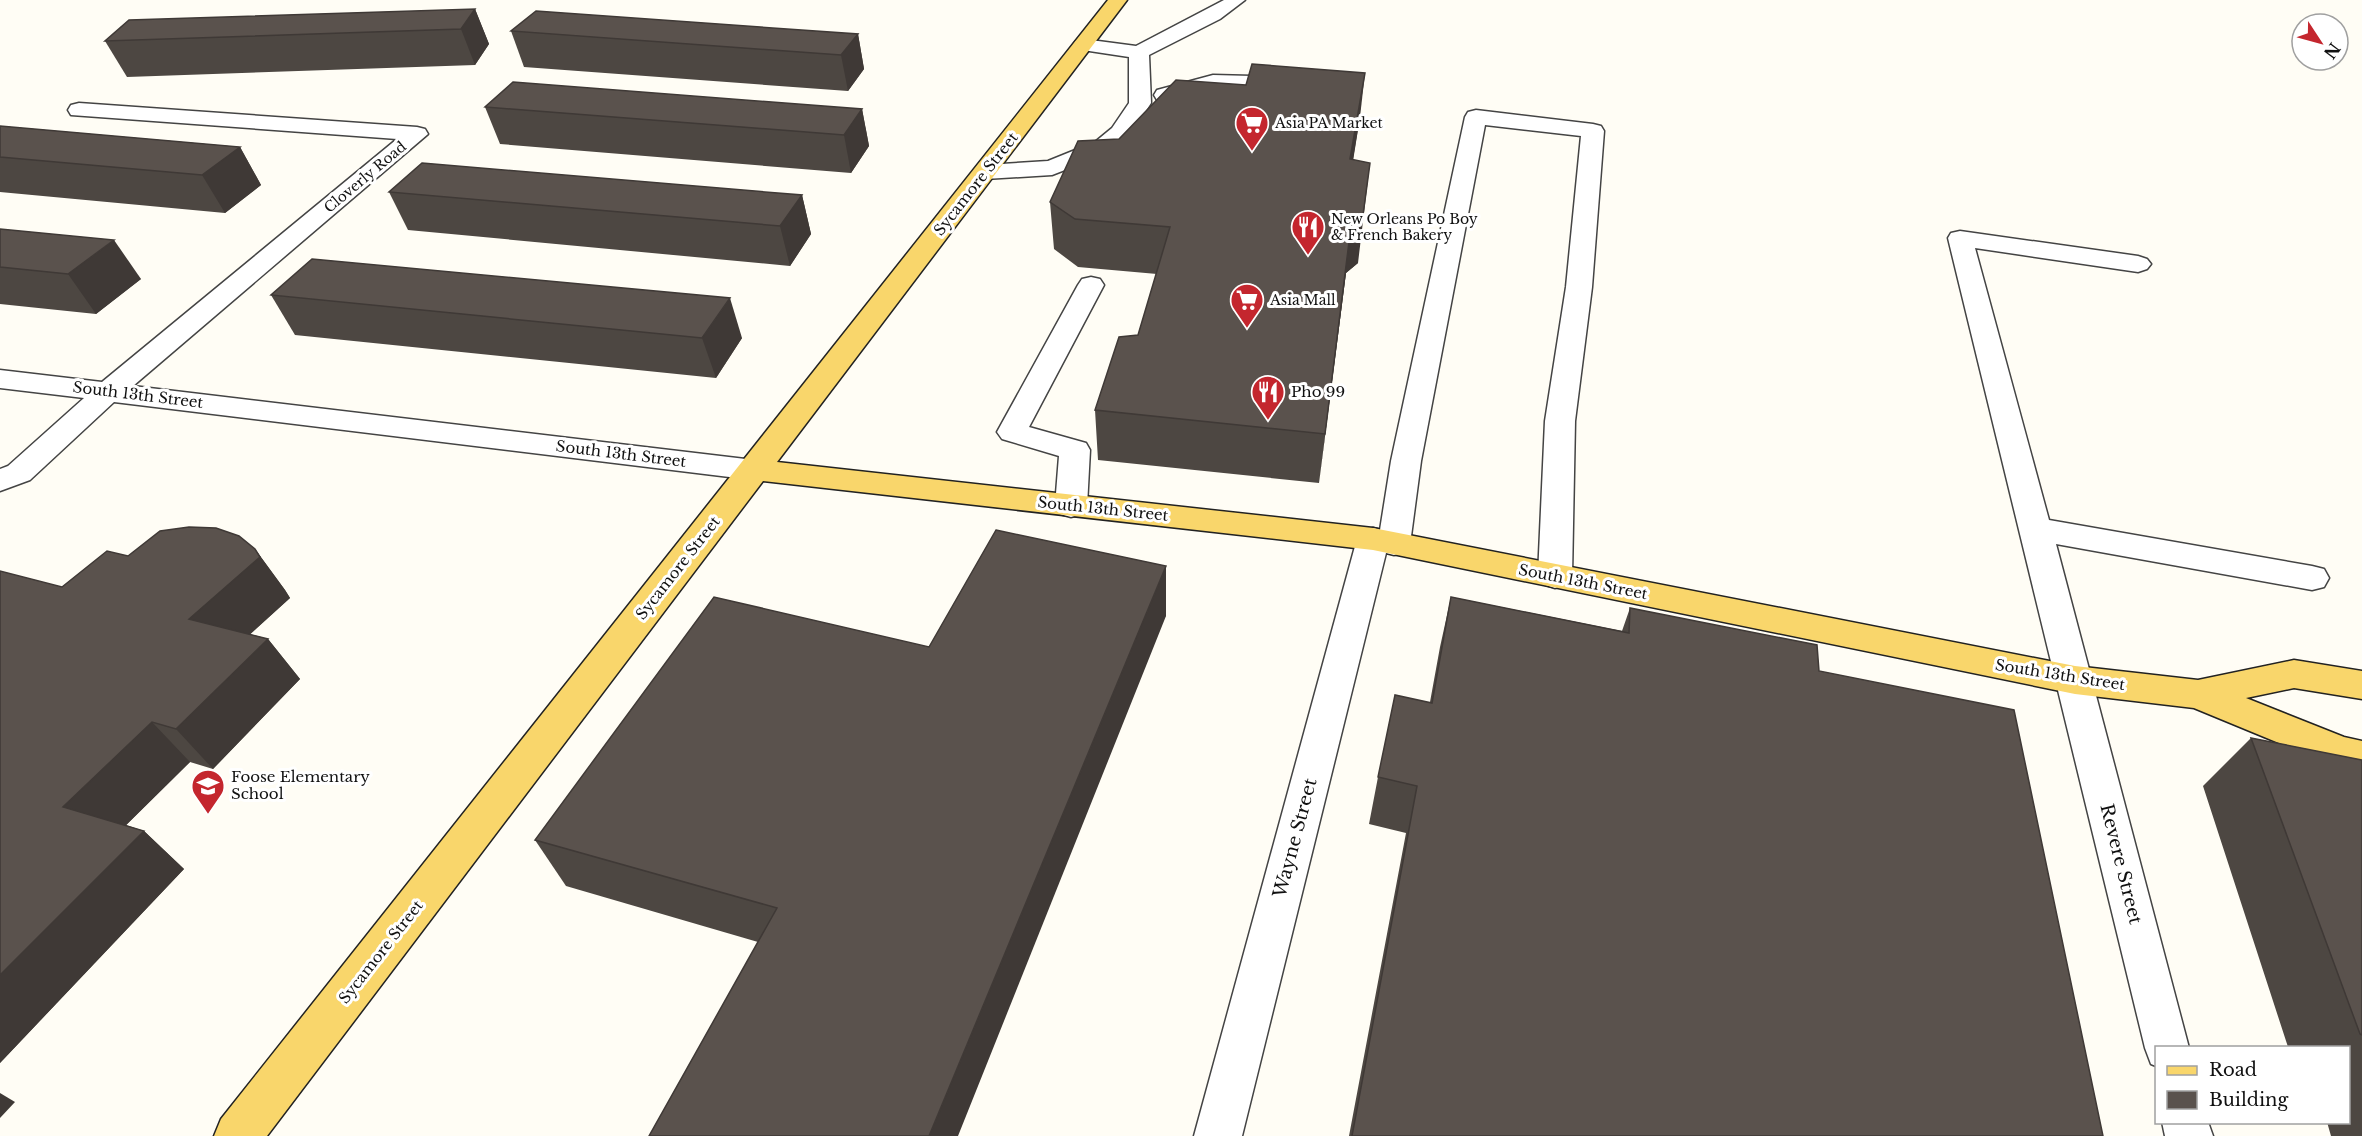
<svg xmlns="http://www.w3.org/2000/svg" width="2362" height="1136" viewBox="0 0 2362 1136" font-family="'Libre Baskerville',serif">
<rect width="100%" height="100%" fill="#fffdf5"/>
<g fill="none" stroke-linecap="round" stroke-linejoin="round">
<g stroke="#444" stroke-width="3">
<g id="minor">
<path d="M1224,0H1245L1220,19L1149,55L1151,103L1128,138L1111,152L1052,175L985,179L977,177L973,172L977,167L985,165L1048,161L1095,142L1112,128L1129,103V57L1076,49L1073,45L1076,41L1083,39L1136,46Z"/>
<path d="M1213,75L1291,77L1298,79L1302,83L1298,87L1291,89L1214,87L1165,101L1157,100L1154,95L1157,90Z"/>
<path d="M79,103L417,127L425,129L428,134L133,386L754,460L765,463L769,470L765,477L754,480L114,402L30,480L0,491V469L8,466L84,398L0,388V370L102,382L397,139L71,115L68,110L71,105Z"/>
<path d="M1476,110L1593,124L1601,126L1604,131L1592,287L1575,421L1572,576L1567,584L1555,588L1543,584L1538,576L1545,421L1566,287L1581,136L1485,125L1421,461L1410,544L1405,552L1394,555L1386,553L1242,1136H1194L1357,539L1362,531L1373,528L1380,530L1391,461L1465,117L1468,112Z"/>
<path d="M1960,231L2138,256L2147,259L2151,264L2147,269L2138,272L1975,248L2049,520L2312,566L2324,569L2329,578L2324,587L2312,590L2056,544L2189,1048H2156V1066L2151,1064L2145,1048L1948,238L1951,233Z"/>
<path d="M1091,277L1100,279L1104,285L1029,427L1086,443L1090,450L1087,506L1082,514L1071,517L1060,514L1055,506L1059,456L1002,439L997,432L1078,285L1082,279Z"/>
<path d="M2162,1122H2208L2213,1136H2165Z"/>
</g>
</g>
<g stroke="#222" stroke-width="3">
<path id="major" d="M1108,0H1127L777,462L1373,528L2075,666L2198,680L2294,660L2362,671V699L2294,688L2246,698L2344,737L2362,741V771L2327,763L2194,708L2075,694L1373,550L763,481L267,1136H214L221,1119Z"/>
</g>
<use href="#minor" fill="#fff" fill-rule="evenodd"/>
<use href="#major" fill="#f9d66b" fill-rule="evenodd"/>
</g>
<g fill="#4d4742">
<path d="M475,9L489,44L475,65L127,77L105,41Z"/>
<path d="M511,31L858,34L864,69L848,91L524,67Z"/>
<path d="M485,107L862,109L869,146L851,173L500,144Z"/>
<path d="M1360,117L1353,159L1358,263L1346,273L1319,483L1098,460L1095,410L1138,335L1157,274L1078,267L1054,249L1050,202L1119,139Z"/>
<path d="M0,126L240,147L261,185L225,213L0,192Z"/>
<path d="M389,192L802,195L811,234L790,266L408,230Z"/>
<path d="M0,229L141,279L96,314L0,304Z"/>
<path d="M271,295L742,338L716,378L295,335Z"/>
<path d="M255,549L285,590L290,598L250,634L268,639L300,679L213,769L190,762L126,825L144,831L184,869L0,1063L62,587L128,556Z"/>
<path d="M1451,597L1622,631L1630,608L1819,671L2103,1136H1349L1406,833L1369,824L1378,777L1430,702L1440,647Z"/>
<path d="M1166,616L758,942L566,886L535,840L929,647Z"/>
<path d="M2251,738L2362,760V1136H2331L2327,1122H2349V1047H2288L2203,786Z"/>
</g>
<g fill="#3f3936">
<path d="M475,9L489,44L475,65L461,29Z"/>
<path d="M858,34L864,69L848,91L841,55Z"/>
<path d="M1365,73L1360,117L1346,205L1350,159Z"/>
<path d="M862,109L869,146L851,173L844,135Z"/>
<path d="M240,147L261,185L225,213L202,175Z"/>
<path d="M1370,163L1358,263L1346,273L1319,483L1325,434L1351,226Z"/>
<path d="M802,195L811,234L790,266L780,226Z"/>
<path d="M114,240L141,279L96,314L68,274Z"/>
<path d="M730,298L742,338L716,378L702,338Z"/>
<path d="M255,549L285,590L290,598L223,659L189,619Z"/>
<path d="M1166,566V616L958,1136H929Z"/>
<path d="M268,639L300,679L213,769L176,729Z"/>
<path d="M152,722L190,762L106,845L63,807Z"/>
<path d="M144,831L184,869L0,1063V975Z"/>
<path d="M0,1093L15,1102L0,1118Z"/>
</g>
<g fill="#5a524d" stroke="#3f3936" stroke-width="1.5">
<path d="M475,9L461,29L105,41L129,20Z"/>
<path d="M536,11L858,34L841,55L511,31Z"/>
<path d="M1252,64L1365,73L1350,159L1370,163L1363,215L1351,226L1325,434L1095,410L1119,337L1138,335L1170,227L1075,219L1050,202L1078,141L1119,139L1176,80L1246,85Z"/>
<path d="M513,82L862,109L844,135L485,107Z"/>
<path d="M0,126L240,147L202,175L0,157Z"/>
<path d="M422,163L802,195L780,226L389,192Z"/>
<path d="M0,229L114,240L68,274L0,267Z"/>
<path d="M312,259L730,298L702,338L271,295Z"/>
<path d="M189,527L216,528L239,536L255,549L260,557L189,619L268,639L176,729L152,722L63,807L144,831L0,975V571L62,587L107,551L128,556L160,531Z"/>
<path d="M996,530L1166,566L929,1136H649L777,908L535,840L714,597L929,647Z"/>
<path d="M1451,597L1629,633L1630,608L1817,645L1819,671L2014,710L2103,1136H1352L1417,786L1378,777L1395,695L1432,703Z"/>
<path d="M2251,738L2362,760V1035L2360,1034Z"/>
</g>
<defs>
<g id="supermarket-pin" transform="scale(1.725)"><path d="M0 17L-7.5 6A9.5 9.5 0 1 1 7.5 6Z" fill="#c4262e" stroke="#fff"/><path d="M-6-5.5h2.5l.6 2H6L4.5 2H-2.5L-4.4-4H-6ZM-1.5 3.2a1.3 1.3 0 1 0 .1 0ZM3 3.2a1.3 1.3 0 1 0 .1 0Z" fill="#fff"/></g>
<g id="restaurant-pin" transform="scale(1.725)"><path d="M0 17L-7.5 6A9.5 9.5 0 1 1 7.5 6Z" fill="#c4262e" stroke="#fff"/><path d="M-5-6h1v4h1v-4h1v4h1v-4h1v5L-1.5 .5V6h-2V.5L-5-1ZM5-6V6H3V1.5H1.5Q1.5-4 5-6Z" fill="#fff"/></g>
<g id="school-pin" transform="scale(1.725)"><path d="M0 17L-7.5 6A9.5 9.5 0 1 1 7.5 6Z" fill="#c4262e" stroke="#fff"/><path d="M0-5L7-2L0 1L-7-2ZM-4 1L0 2.5L4 1V4Q0 6-4 4Z" fill="#fff"/></g>
</defs>
<g fill-rule="evenodd">
<use href="#supermarket-pin" x="1252" y="123"/>
<use href="#restaurant-pin" x="1308" y="227"/>
<use href="#supermarket-pin" x="1247" y="300"/>
<use href="#restaurant-pin" x="1268" y="392"/>
<use href="#school-pin" x="208" y="786"/>
</g>
<g text-anchor="middle" stroke-width="6" stroke-linejoin="round" paint-order="stroke">
<g font-size="14" fill="#111" stroke="#fff" text-anchor="start">
<text x="1275" y="128">Asia PA Market</text>
<text x="1331" y="224">New Orleans Po Boy<tspan x="1331" dy="16">&amp; French Bakery</tspan></text>
<text x="1270" y="305">Asia Mall</text>
</g>
<g font-size="14" fill="#111" stroke="#fff">
<text transform="translate(365 177) rotate(-40)" y="5">Cloverly Road</text>
</g>
<g font-size="15" fill="#111" stroke="#fff">
<text transform="translate(976 184) rotate(-52)" y="5">Sycamore Street</text>
<text transform="translate(138 395) rotate(7)" y="5">South 13th Street</text>
<text transform="translate(621 454) rotate(7)" y="5">South 13th Street</text>
<text transform="translate(1103 509) rotate(6)" y="5">South 13th Street</text>
<text transform="translate(678 568) rotate(-52)" y="5">Sycamore Street</text>
<text transform="translate(1583 582) rotate(11)" y="5">South 13th Street</text>
<text transform="translate(2060 675) rotate(9)" y="5">South 13th Street</text>
<text transform="translate(381 952) rotate(-52)" y="5">Sycamore Street</text>
</g>
<g font-size="15" fill="#111" stroke="#fff" text-anchor="start">
<text x="1291" y="397">Pho 99</text>
<text x="231" y="782">Foose Elementary<tspan x="231" dy="17">School</tspan></text>
</g>
<g font-size="18" fill="#111" stroke="#fff">
<text transform="translate(1295 838) rotate(-75)" y="6">Wayne Street</text>
<text transform="translate(2121 864) rotate(76)" y="6">Revere Street</text>
</g>
</g>
<rect x="2155" y="1046" width="195" height="78" fill="#ffffff" stroke="#a0a0a0" stroke-width="1.5"/>
<rect x="2167" y="1066" width="30" height="9" fill="#f9d66b" stroke="#a0a0a0" stroke-width="1.5"/>
<text x="2209" y="1076" font-size="18" fill="#111111">Road</text>
<rect x="2167" y="1091" width="30" height="18" fill="#5a524d" stroke="#a0a0a0" stroke-width="1.5"/>
<text x="2209" y="1106" font-size="18" fill="#111111">Building</text>
<g transform="translate(2320 42) rotate(126)"><circle r="28" fill="#ffffff" stroke="#a0a0a0" stroke-width="1.5"/>
<path d="M0-4.5L10 22L0 15L-10 22Z" fill="#c4262e"/>
<text y="-9" font-size="16" font-weight="bold" text-anchor="middle" fill="#111111">N</text>
</g>
</svg>
